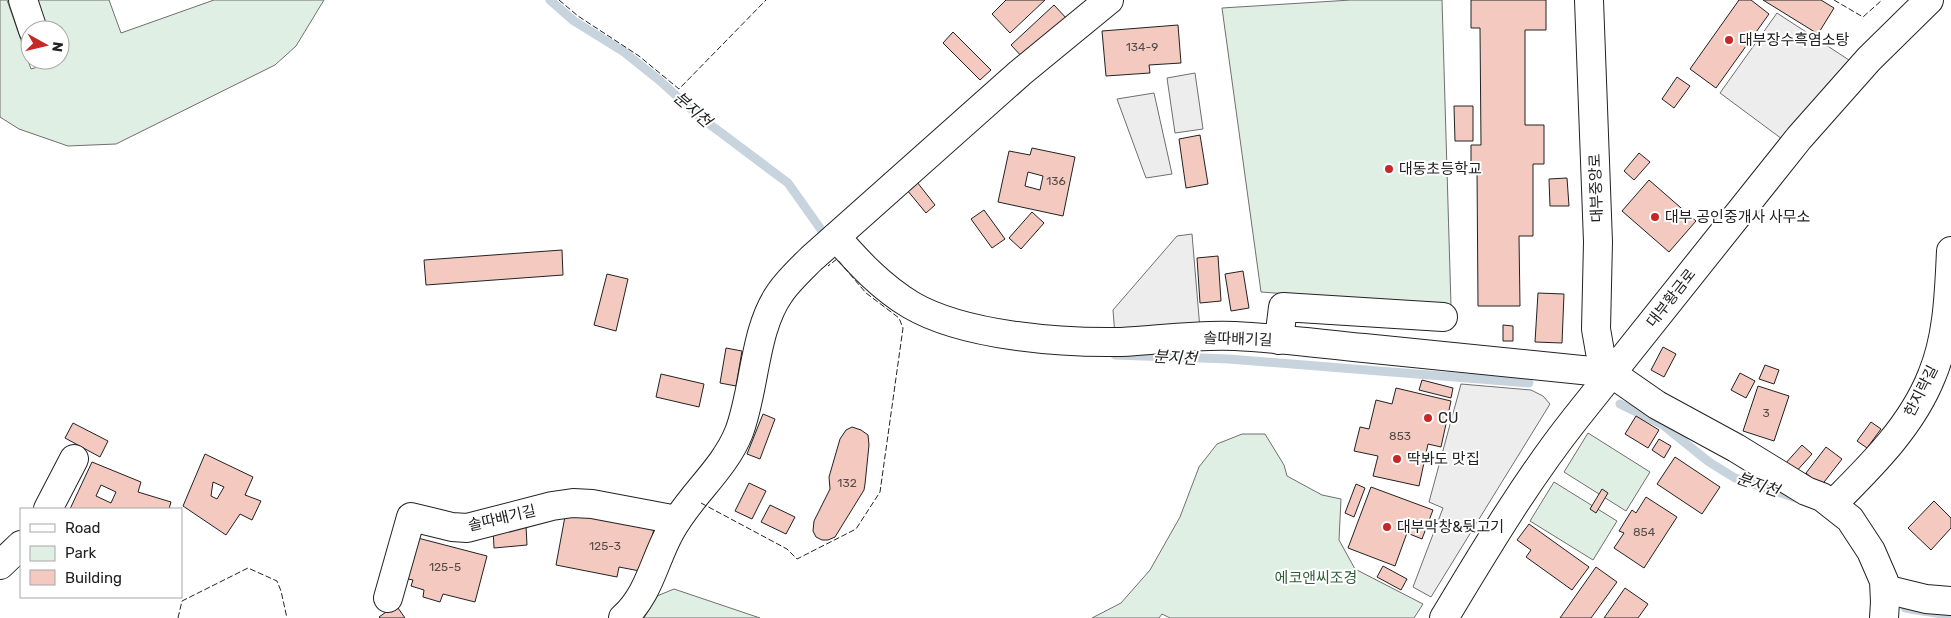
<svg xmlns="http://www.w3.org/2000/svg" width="1951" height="618" viewBox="0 0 1951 618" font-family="Rubik,'Noto Sans KR',sans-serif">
<rect width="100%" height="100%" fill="#fff"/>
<g fill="#e0efe3" stroke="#6f6f6f">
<path d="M0,0H7L31,69L60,60V30H47L37,0H109L121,33L214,0H324L296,46L275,65L116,144L68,146L19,129L0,117Z"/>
<path d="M1351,0H1442L1451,306L1261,292L1222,8Z"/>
<path d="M1588,433L1650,472L1626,511L1564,472Z"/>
<path d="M1242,434H1265L1284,465L1287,476L1322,495L1341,499L1339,540L1355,569L1423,604L1414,618H1170L1162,614L1159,618H1092L1121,603L1150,570L1180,517L1199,467L1217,444Z"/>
<path d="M1554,482L1617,521L1593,560L1530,521Z"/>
<path d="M674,589L760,618H644L657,596Z"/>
</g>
<g fill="#ededed" stroke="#6f6f6f">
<path d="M1777,13L1849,60L1826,86L1782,139L1720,93Z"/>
<path d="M1195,73L1203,129L1175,133L1167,78Z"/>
<path d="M1154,93L1172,174L1146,178L1117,99Z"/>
<path d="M1192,234L1200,329L1115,336L1113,310L1177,236Z"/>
<path d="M1461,384L1531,390L1543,396L1550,404L1431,597L1413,587L1443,508L1429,502Z"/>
</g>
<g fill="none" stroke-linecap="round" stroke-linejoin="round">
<g stroke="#c7d3dd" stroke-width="9">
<path d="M550,0L574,21L624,52L659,80L700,117L788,183L822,231"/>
<path d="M1115,355L1229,359L1529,383"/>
<path d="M1620,404L1663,425L1709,462L1735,478L1796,498"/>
<path d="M1905,608C1921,612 1936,611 1951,617"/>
</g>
</g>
<g fill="#f3c9c0" stroke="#222" fill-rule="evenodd">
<path d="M1006,0H1045L1010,33L992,14Z"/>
<path d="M1471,0H1546V30H1525V125H1544V164H1533V236H1519L1520,306H1478L1477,168H1471V145H1481L1480,28H1471Z"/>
<path d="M1739,0H1751L1769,14L1716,88L1690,69Z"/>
<path d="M1763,0H1821L1834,8L1818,34Z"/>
<path d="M1054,5L1068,20L1025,60L1011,45Z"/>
<path d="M1178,25L1181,63L1149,65L1150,73L1106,76L1102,31Z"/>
<path d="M953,32L991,70L980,80L943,43Z"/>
<path d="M1677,77L1690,86L1674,108L1662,99Z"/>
<path d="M1454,106H1473V141H1455Z"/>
<path d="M1200,135L1208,184L1186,188L1179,139Z"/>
<path d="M1032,148L1075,157L1063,216L998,202L1009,151L1030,155ZM1028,172L1043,176L1040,190L1025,186Z"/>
<path d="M1639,153L1650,162L1634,180L1624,171Z"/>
<path d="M1567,178L1569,206H1550L1549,179Z"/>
<path d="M1649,180L1696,221L1669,252L1622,211Z"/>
<path d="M917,182L935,205L926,213L907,190Z"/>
<path d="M984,210L1005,239L992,248L971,219Z"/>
<path d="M1032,212L1044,223L1021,249L1009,238Z"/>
<path d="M562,250L563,275L426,285L424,260Z"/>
<path d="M1218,256L1221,301L1200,303L1197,258Z"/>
<path d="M1243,271L1249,308L1231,311L1225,274Z"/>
<path d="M607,274L628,279L616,331L594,325Z"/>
<path d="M1538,293L1564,294L1562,343L1535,342Z"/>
<path d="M1503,325L1513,326V341H1503Z"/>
<path d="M1663,347L1676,354L1664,377L1651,370Z"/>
<path d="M726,348L742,351L736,386L720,383Z"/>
<path d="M1765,365L1779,370L1774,384L1759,379Z"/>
<path d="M1740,373L1755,381L1746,398L1731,390Z"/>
<path d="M661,374L704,384L699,407L656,397Z"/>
<path d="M1422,380L1453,388L1451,398L1419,390Z"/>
<path d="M1758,386L1789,396L1774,441L1743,431Z"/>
<path d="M1396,388L1451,401L1441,447L1428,444L1419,486L1373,476L1378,456L1354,451L1360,427L1369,429L1376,400L1392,404Z"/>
<path d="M763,414L775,419L760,459L747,454Z"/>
<path d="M1636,416L1659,430L1648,448L1625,434Z"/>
<path d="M1871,422L1881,429L1867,448L1857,441Z"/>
<path d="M73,423L108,441L100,457L65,438Z"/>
<path d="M852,427L861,430L868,435L869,445L865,484L864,490L835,537L828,540H822L816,537L813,531L814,521L830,489L829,477L840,439L846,430Z"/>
<path d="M1659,439L1671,446L1664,458L1652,450Z"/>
<path d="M1802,445L1812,454L1794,474L1784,465Z"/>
<path d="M1826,447L1842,459L1821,486L1806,473Z"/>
<path d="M205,454L253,477L245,495L261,501L252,520L240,514L226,535L183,506ZM213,482L224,487L217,499L211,496Z"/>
<path d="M1675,457L1720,487L1702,514L1657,484Z"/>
<path d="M92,462L141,482L138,492L171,502L169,509H70ZM101,485L116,492L111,503L96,496Z"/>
<path d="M749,483L766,491L752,519L735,511Z"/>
<path d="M1356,484L1365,488L1354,517L1345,513Z"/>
<path d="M1371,487L1433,510L1422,539L1407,533L1395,566L1348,548Z"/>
<path d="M1602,489L1608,493L1596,513L1590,509Z"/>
<path d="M1646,497L1677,517L1644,568L1614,548L1624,533L1619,531L1632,510L1636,513Z"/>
<path d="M1934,501L1951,518V528L1931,550L1908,528Z"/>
<path d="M770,505L795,517L786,534L761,522Z"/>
<path d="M566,511L654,528L645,572L619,567L617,577L556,565Z"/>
<path d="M1529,524L1589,567L1572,590L1526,557L1531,550L1517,540Z"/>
<path d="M526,526L527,545L494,548L493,528Z"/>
<path d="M414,537L487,556L475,602L443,594L440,602L423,597L424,590L411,586L413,580L403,578Z"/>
<path d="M1383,566L1407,579L1401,590L1377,577Z"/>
<path d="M1596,567L1617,582L1591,618H1560Z"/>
<path d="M1625,588L1648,604L1638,618H1604Z"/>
<path d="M396,605L405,618H380L379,617Z"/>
</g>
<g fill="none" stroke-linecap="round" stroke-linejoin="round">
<g stroke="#222" stroke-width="30">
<g id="minor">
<path d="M23,0L33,30"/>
<path d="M1589,0L1598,242L1596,329L1600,352L1611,373L1657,405L1736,448L1806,491L1822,497L1850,519L1871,551L1884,581L1885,602L1884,618"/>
<path d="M836,237C859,263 881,287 911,305C964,336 1060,343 1121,342C1158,340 1199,334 1235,336C1278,338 1322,344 1364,348C1447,356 1529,365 1611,373"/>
<path d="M1279,340L1283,307L1443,317"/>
<path d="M1833,504C1871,466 1912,426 1932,375C1948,337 1949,292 1951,251"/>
<path d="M48,509L74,459"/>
<path d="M0,565L21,545"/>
<path d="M1885,589L1926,599L1951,601"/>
<path d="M388,598L411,517L452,527L467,528L552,506L573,503L592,504L677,520"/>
<path d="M623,618C649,595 654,561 670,532C689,496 724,470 739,432C755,390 754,329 780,293C788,281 800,270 811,259L1020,73L1109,0"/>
</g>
</g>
<g stroke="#222" stroke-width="30">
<path id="major" d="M1444,618C1485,550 1526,481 1575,419L1799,138L1869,59L1929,0"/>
</g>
<use href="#minor" stroke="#fff" stroke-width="28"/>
<use href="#major" stroke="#fff" stroke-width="28"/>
<g stroke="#222" stroke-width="1" stroke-dasharray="6 2.5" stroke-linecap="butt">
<path d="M559,0L578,16L639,56L679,89L766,0"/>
<path d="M1834,0L1863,17L1882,0"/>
<path d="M701,503L787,549L797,559L856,529L880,492L903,328L899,318L866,293L837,259L828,266"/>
<path d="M178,618L182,601L248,568L277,581L281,591L287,618"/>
</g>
</g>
<g fill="#c62828" stroke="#fff" stroke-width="2">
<circle cx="1729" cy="40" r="5"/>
<circle cx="1389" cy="169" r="5"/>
<circle cx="1655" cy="217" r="5"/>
<circle cx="1428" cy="418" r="5"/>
<circle cx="1397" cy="459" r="5"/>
<circle cx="1387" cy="527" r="5"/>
</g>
<g text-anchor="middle" stroke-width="4" stroke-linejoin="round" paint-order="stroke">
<g font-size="12" fill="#564c4a">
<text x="1142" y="51">134-9</text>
<text x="1056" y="185">136</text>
<text x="1766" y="417">3</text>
<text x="1400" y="440">853</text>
<text x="847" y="487">132</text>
<text x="1644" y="536">854</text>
<text x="605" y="550">125-3</text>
<text x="445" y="571">125-5</text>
</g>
<g font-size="15" fill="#222" stroke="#fff" text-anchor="start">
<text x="1739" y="45">대부장수흑염소탕</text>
<text x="1399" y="174">대동초등학교</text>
<text x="1665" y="222">대부 공인중개사 사무소</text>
<text x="1438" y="423">CU</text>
<text x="1407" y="464">딱봐도 맛집</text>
<text x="1397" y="532">대부막창&amp;뒷고기</text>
</g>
<g font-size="15" fill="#222" stroke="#fff">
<text transform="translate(1596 188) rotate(-92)" y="5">대부중앙로</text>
<text transform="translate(1671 298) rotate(-52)" y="5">대부황금로</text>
<text transform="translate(1238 339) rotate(2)" y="5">솔따배기길</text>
<text transform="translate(1921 391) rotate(-63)" y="5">한지락길</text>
<text transform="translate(502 518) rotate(-13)" y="5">솔따배기길</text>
</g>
<g font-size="15" fill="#2f5e38" stroke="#fff">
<text x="1316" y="583">에코앤씨조경</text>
</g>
<g font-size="16" font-style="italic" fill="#222" stroke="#fff">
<text transform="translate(693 109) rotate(41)" y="6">분지천</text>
<text transform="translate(1175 357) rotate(3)" y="6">분지천</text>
<text transform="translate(1758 484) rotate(19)" y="6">분지천</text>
</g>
</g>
<rect x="20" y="508" width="162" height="90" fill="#ffffff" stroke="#a7a7a7"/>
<rect x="30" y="524" width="25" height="8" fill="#ffffff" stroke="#a7a7a7"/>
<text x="65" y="533" font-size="15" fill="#222222">Road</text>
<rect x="30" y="546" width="25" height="15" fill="#e0efe3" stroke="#a7a7a7"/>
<text x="65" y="558" font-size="15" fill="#222222">Park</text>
<rect x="30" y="570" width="25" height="15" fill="#f3c9c0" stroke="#a7a7a7"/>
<text x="65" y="583" font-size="15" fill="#222222">Building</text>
<g transform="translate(45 45) rotate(98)"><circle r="24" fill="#ffffff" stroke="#a7a7a7"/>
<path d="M0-4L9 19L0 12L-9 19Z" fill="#c62828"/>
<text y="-8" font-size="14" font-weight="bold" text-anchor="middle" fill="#222222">N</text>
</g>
</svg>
